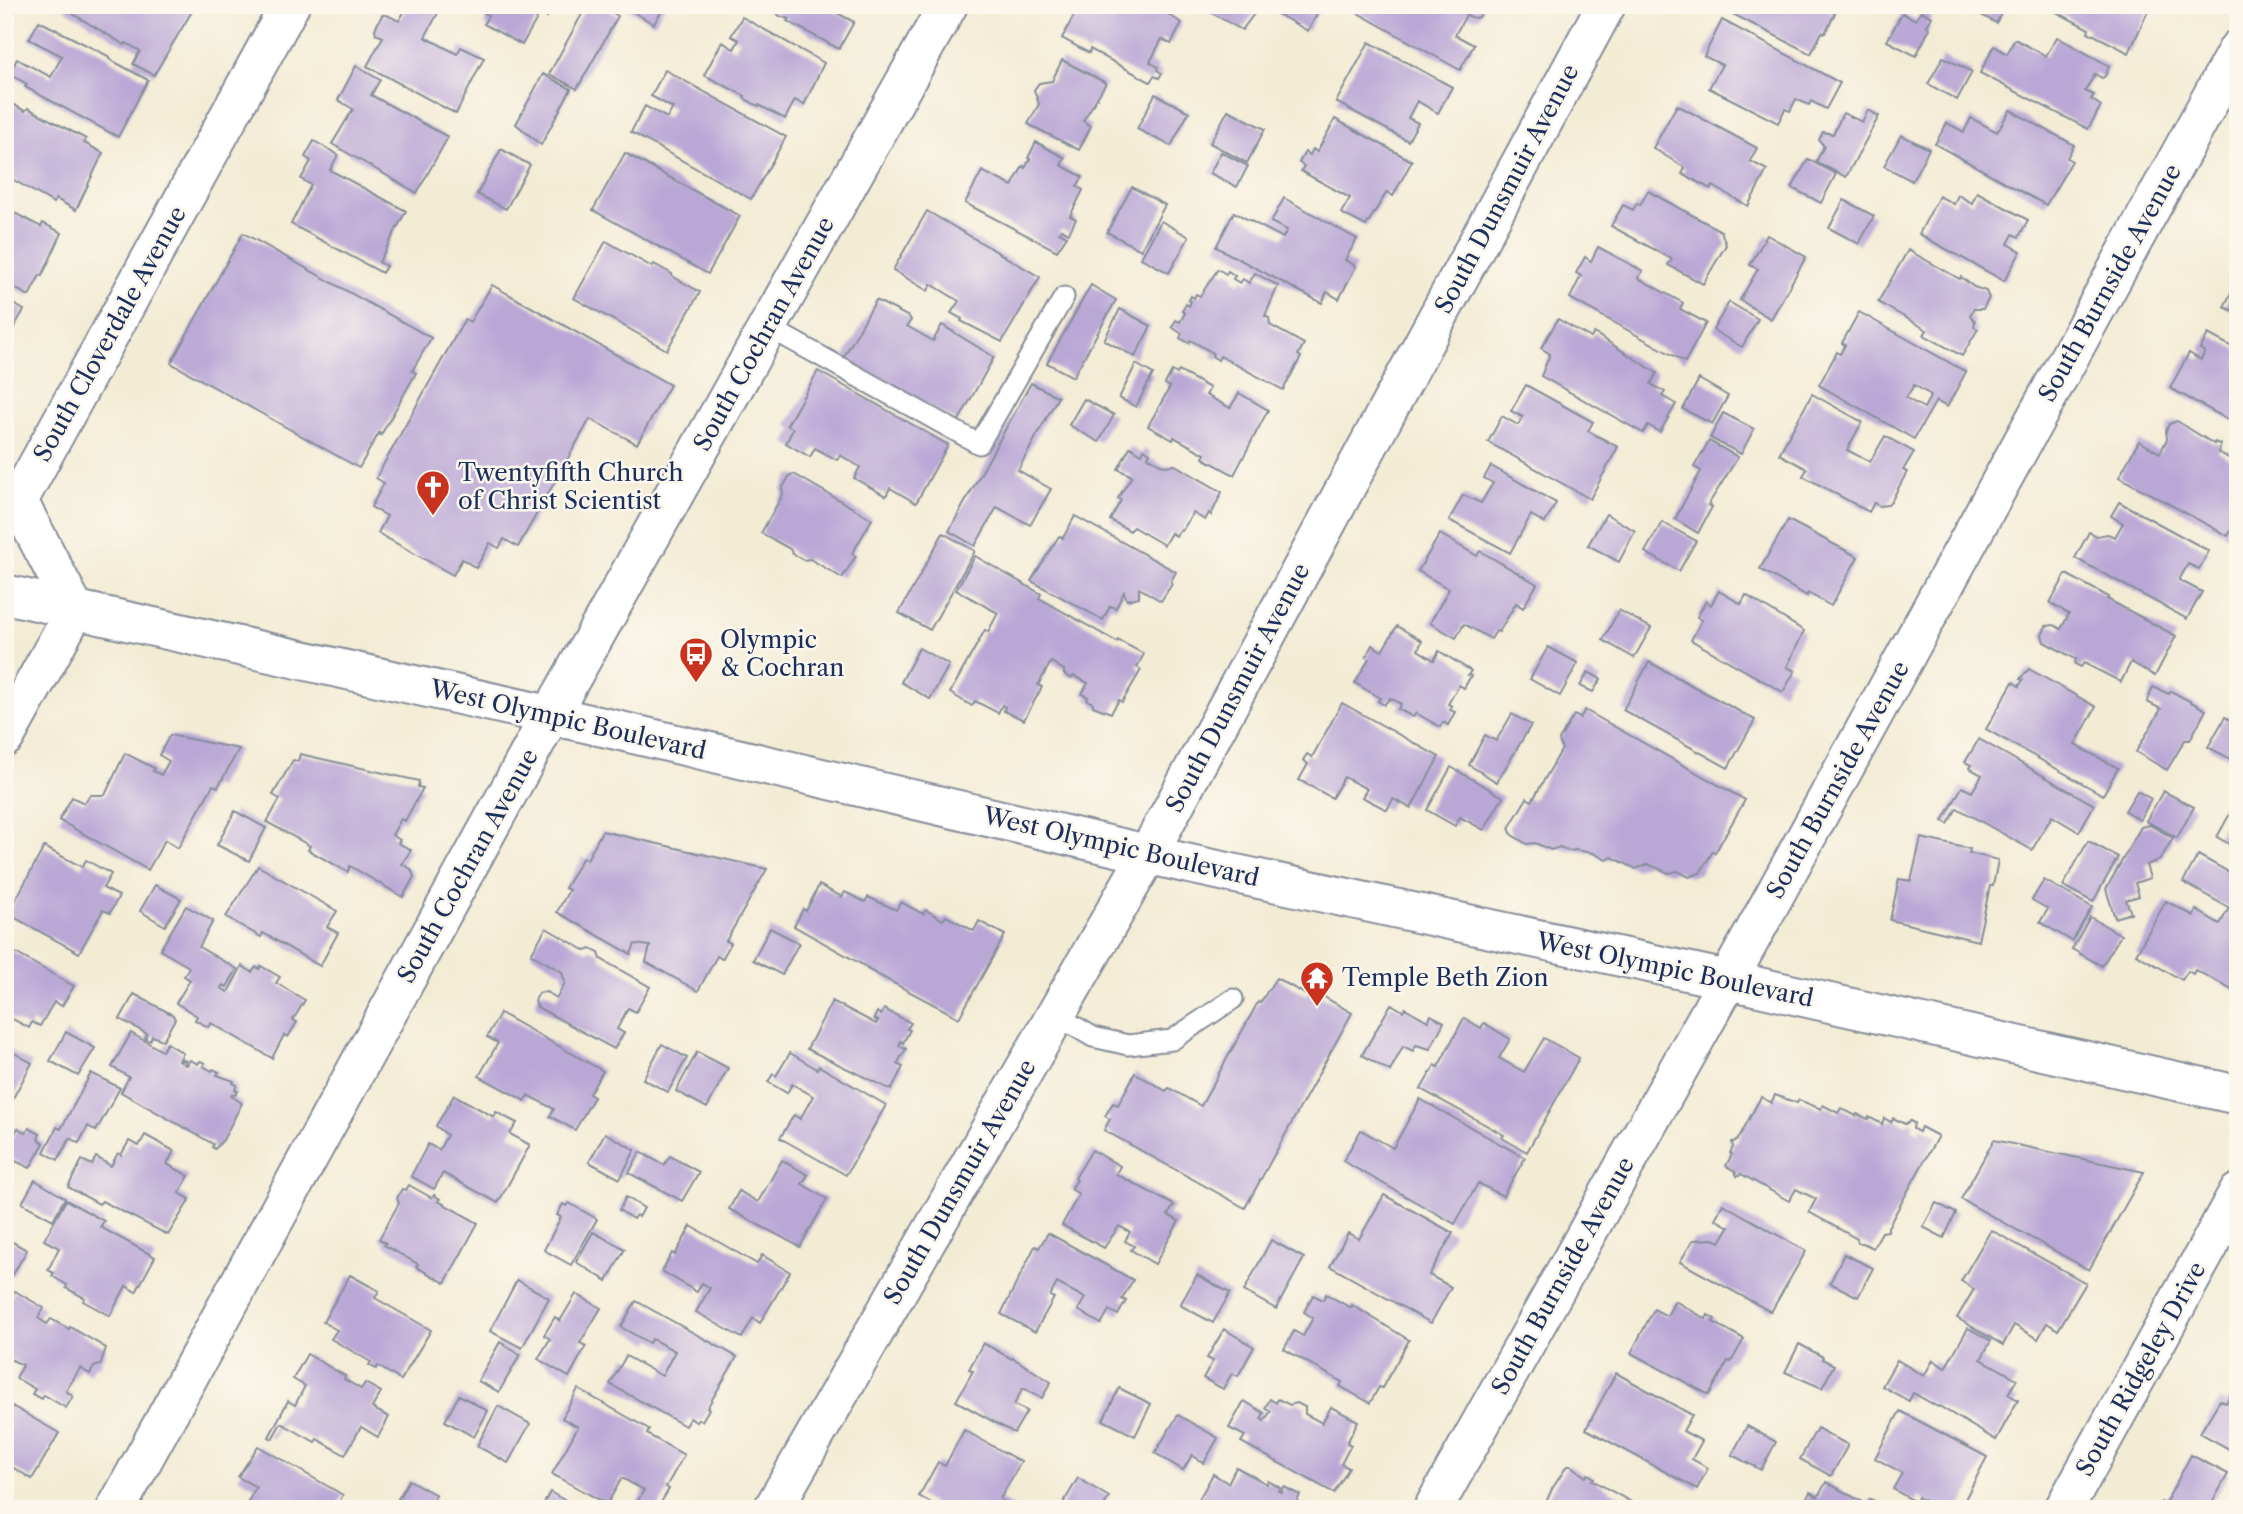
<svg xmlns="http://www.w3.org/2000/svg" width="2243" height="1514" viewBox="0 0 2243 1514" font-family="'Libre Caslon Text',serif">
<rect width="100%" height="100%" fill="#fbf7ec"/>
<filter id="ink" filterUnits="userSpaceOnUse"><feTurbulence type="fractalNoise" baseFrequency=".0143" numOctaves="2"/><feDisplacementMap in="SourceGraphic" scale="14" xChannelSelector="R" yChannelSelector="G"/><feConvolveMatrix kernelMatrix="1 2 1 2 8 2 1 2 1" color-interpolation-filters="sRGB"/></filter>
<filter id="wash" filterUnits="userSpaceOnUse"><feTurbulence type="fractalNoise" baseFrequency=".00686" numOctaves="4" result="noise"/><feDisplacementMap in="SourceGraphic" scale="28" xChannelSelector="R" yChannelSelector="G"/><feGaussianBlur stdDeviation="1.57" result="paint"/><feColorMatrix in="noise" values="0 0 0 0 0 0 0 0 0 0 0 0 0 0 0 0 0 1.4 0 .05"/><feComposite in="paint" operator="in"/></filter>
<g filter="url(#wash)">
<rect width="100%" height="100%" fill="#f3ecd5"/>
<g id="blocks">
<g fill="#b9a7d6" fill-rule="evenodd">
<path d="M58,5H188L194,8L154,75L133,64L140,51L126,43L125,45Z"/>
<path d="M408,5H423L438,13L425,37L457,54L461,47L484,58L456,114L367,66L383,37L376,34L375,29L382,15H387L399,21Z"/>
<path d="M470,5H553L547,17L540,13L522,45L484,24L488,15Z"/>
<path d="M587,5H600L618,16L577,89L549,74Z"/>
<path d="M621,5H665L654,24Z"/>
<path d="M765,5H822L854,22L839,49L787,21L789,19L780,16Z"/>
<path d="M1094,5H1165L1172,9L1169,15L1182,23L1171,44L1162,39L1150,62L1158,67L1157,70L1162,73L1159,78L1154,76L1150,82L1090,49L1089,53L1062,38L1078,8L1089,14Z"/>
<path d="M1198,5H1255L1259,7L1242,30Z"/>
<path d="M1283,5H1322L1308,31L1278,14Z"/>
<path d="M1350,5H1483L1484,8L1479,17L1474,18L1466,15L1455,35L1474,45L1460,70L1349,8Z"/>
<path d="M1730,5H1824L1823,7L1835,13L1825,33L1822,32L1811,54L1727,11Z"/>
<path d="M1963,5H2006L1996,23Z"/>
<path d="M2043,5H2146L2149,9L2129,53L2088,32L2089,29Z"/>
<path d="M1921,11L1932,17L1927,26L1930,28L1916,56L1887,41L1902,13L1916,20Z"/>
<path d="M742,17L824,63L804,105L795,100L785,119L759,105L758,106L744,98L745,96L704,75L722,42L734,49L739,40L731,36Z"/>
<path d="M1722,20L1840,83L1826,109L1811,101L1809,105L1796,99L1790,111L1785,109L1778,123L1709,88L1722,65L1704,56Z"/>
<path d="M39,21L110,57L109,59L148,80L118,137L25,87L27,84L9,74L17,59L51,77L62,56L29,39Z"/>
<path d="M2057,37L2109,66L2105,76L2102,78L2095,74L2085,91L2094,95L2091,99L2101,106L2088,129L1980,73L1994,46L2007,54L2015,39L2046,56Z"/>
<path d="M1369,42L1452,87L1438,113L1417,101L1408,118L1418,123L1408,141L1336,102Z"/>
<path d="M1943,57L1972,72L1957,100L1928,84Z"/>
<path d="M1062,60L1106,83L1083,121L1091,126L1079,150L1028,124L1039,104L1034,90L1039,83L1052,81Z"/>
<path d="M356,66L380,80L371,95L448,137L417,193L332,144L353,109L338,100Z"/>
<path d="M665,70L786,137L751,199L631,132L645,106L667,118L673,108L651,96Z"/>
<path d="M543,74L571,89L541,145L516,124Z"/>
<path d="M1155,94L1189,112L1171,146L1137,129Z"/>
<path d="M5,100L25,111L28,108L86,139L84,143L103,153L76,210L56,199L54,203L5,175V146L14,130L5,125Z"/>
<path d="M1677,105L1757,148L1750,161L1767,170L1748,206L1713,186L1711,189L1682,174L1685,168L1653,148Z"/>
<path d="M1228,110L1265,129L1247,163L1210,143Z"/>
<path d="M1868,110L1879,116L1846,177L1816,162L1824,146L1819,140L1823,132L1833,134L1843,113L1862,122Z"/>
<path d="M2010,110L2074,145L2067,158L2072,161L2046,205L1935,144L1947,123L1964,132L1971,118L1997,132Z"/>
<path d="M1335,119L1412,161L1393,196L1387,192L1366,226L1341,213L1350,198L1301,171L1304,166L1299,163L1305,152L1310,155L1313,149L1317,152Z"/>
<path d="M1901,135L1929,149L1912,181L1884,166Z"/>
<path d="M314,141L338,155L330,170L406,211L379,262L386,266L382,273L291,224L311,185L301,179L311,161L305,157Z"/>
<path d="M1036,142L1065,158L1061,165L1083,177L1077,186L1083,190L1070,216L1076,219L1069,233L1061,229L1059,232L1067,236L1057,251L965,203L982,171L1012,186L1023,166L1025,168L1030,159L1028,158Z"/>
<path d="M501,149L530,165L506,209L477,194Z"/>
<path d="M1221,152L1248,166L1237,187L1210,173Z"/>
<path d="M625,153L740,216L708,274L593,210Z"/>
<path d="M1808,159L1836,174L1821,203L1792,188Z"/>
<path d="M1132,187L1165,205L1141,250L1107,232Z"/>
<path d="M1648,191L1721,231L1726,245L1703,284L1668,265L1672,259L1611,226L1623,205L1633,210L1637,203L1640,205Z"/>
<path d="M1977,192L2028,220L2019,237L2013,234L2008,244L2021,251L2004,281L1919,234L1939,196L1954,204L1958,195L1972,203Z"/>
<path d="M1284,198L1357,239L1345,260L1356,266L1339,299L1327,292L1322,303L1216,247L1234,212L1283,238L1287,230L1271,222Z"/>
<path d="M1844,200L1874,216L1859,244L1829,228Z"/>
<path d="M5,208L41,227L43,223L62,233L42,276L40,275L29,296L5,283Z"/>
<path d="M927,211L1040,277L1002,342L961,321L962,319L951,313L959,301L931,284L928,291L893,270Z"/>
<path d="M1161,221L1189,237L1169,273L1141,258Z"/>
<path d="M243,233L431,338L412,371L416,373L381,435L379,433L359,468L171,363Z"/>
<path d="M1767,235L1806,257L1771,319L1740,300L1758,269L1750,265Z"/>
<path d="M606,241L652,267L654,264L672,274V276L700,292L667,350L574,298Z"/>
<path d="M1598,247L1643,271L1638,278L1683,303L1680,309L1706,323L1685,362L1570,298L1581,276L1576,273L1585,257L1591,261Z"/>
<path d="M1908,250L1960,279L1961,277L1974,287L1986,291L1989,298L1983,309H1974L1970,315L1975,321L1974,327L1978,329L1962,356L1924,335L1927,330L1878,302Z"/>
<path d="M1218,269L1226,274L1228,271L1235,276L1233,279L1240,283L1243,279L1249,283L1255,273L1278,286L1265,316L1269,318L1270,325L1304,344L1298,355L1301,357L1283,390L1220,356L1218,360L1212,356L1213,353L1190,340L1189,343L1180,338L1182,334L1172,327L1176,320L1180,322L1185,313L1182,311L1186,304L1189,306L1191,301L1189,300L1191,296L1194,298L1196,294L1200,296Z"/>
<path d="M2238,279V313L2224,307Z"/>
<path d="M492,285L670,385L637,444L590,419L518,547L504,539L499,548L490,543L476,568L462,559L453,575L378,533L387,516L371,507L384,483L376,478L465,319L470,322Z"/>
<path d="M1091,285L1116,300L1073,377L1047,363Z"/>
<path d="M5,299L24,310L5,342Z"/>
<path d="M876,300L909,317L911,320L907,326L933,341L942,325L994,357L958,422L842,360Z"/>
<path d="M1729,302L1758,319L1742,347L1713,330Z"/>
<path d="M1120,309L1151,326L1135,357L1104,340Z"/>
<path d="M1859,312L1966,372L1947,407L1936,401L1914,439L1819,385L1837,352L1840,354L1845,345L1842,343ZM1914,385L1931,395L1924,408L1906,398Z"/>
<path d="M1558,319L1591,338L1594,333L1657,373L1651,384L1665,392L1662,396L1676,404L1660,432L1648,425L1643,433L1541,376L1550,354L1541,348Z"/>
<path d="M2208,334L2238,350V425L2170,388L2189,353L2201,360L2205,352L2200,349Z"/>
<path d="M1136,364L1153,374L1136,407L1119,398Z"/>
<path d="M818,371L948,445L916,503L890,488L886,496L854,478L860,467L840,455L837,460L815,448L810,457L786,443L793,429L787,425Z"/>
<path d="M1172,371L1177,374L1179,371L1210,388L1206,395L1230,408L1239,393L1268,410L1234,475L1203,458L1205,454L1174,437L1173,440L1148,426L1170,387L1165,384Z"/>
<path d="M1699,379L1728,396L1712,424L1683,409Z"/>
<path d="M1031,383L1058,397L1018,470L1051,489L1030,525L997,507L975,546L949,531Z"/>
<path d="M1526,385L1593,422L1588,431L1618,447L1590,499L1488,442L1502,416L1518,425L1523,417L1511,411Z"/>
<path d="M1812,394L1862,422L1847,450L1870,462L1885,436L1914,452L1903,470L1907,472L1892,500L1887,505L1879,506L1874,503L1869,512L1803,476L1807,469L1779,454Z"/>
<path d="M1084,399L1114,415L1099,442L1069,425Z"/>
<path d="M1723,413L1754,429L1741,454L1710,438Z"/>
<path d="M2177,421L2214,444L2215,442L2221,445L2218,452L2238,463V519L2228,536L2119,477L2139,441L2160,453L2167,439L2166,431L2169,424Z"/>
<path d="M1709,441L1738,457L1708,505L1712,507L1698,533L1675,519L1701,471L1694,467Z"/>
<path d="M1130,447L1142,454L1144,449L1150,453L1148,457L1164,466L1175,465L1222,492L1211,515L1209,513L1205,520L1193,513L1182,531L1180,530L1176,536L1171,533L1164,545L1133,527L1130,531L1110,520L1121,500L1118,498L1132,476L1118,469Z"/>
<path d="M1491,466L1556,503L1545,523L1531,515L1510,553L1449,520L1463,495L1481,503L1493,483L1484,478Z"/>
<path d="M794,474L872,519L852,554L856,556L842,578L810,559L804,560L792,553L790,549L761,533L783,494L782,489L790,475Z"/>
<path d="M2119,502L2209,551L2199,569L2188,564L2179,580L2202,592L2187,619L2075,558L2089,532L2097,536L2108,534L2115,537L2123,523L2111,516Z"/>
<path d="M1606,514L1635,531L1619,562L1588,545Z"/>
<path d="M1075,516L1176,572L1171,581L1172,584L1161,601L1139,588V597L1127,600L1124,592L1116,608L1110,606L1103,620L1031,581L1059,536L1063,538Z"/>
<path d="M1788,520L1858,557L1831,606L1808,593L1807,596L1760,569Z"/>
<path d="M1662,522L1696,541L1679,571L1645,552Z"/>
<path d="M943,533L975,551L930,630L899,613Z"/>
<path d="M1440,534L1477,556L1480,551L1537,584L1523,608L1516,603L1499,632L1496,631L1491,639L1464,624L1456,638L1430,623L1449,589L1418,571Z"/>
<path d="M975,556L1041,594L1039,598L1117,642L1118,640L1144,654L1137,667L1141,670L1122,702L1119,700L1111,713L1093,706V703L1087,700L1088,697L1082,694L1088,683L1074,676L1071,678L1064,674V670L1051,662L1038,685L1042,687L1024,720L1004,711L1005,707L1002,705L998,713L975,701L972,706L950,693L985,630L988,632L998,613L956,590Z"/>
<path d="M2066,574L2109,597L2107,599L2176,636L2155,676L2131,662L2121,682L2084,663L2081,667L2075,664L2076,659L2044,642L2042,635L2046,626L2054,625L2061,629L2069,614L2050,603Z"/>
<path d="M1719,591L1741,604L1746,595L1804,631L1787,667L1795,671L1783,692L1691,640L1702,620L1697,617L1706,601L1711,605Z"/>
<path d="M1619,610L1651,628L1634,658L1603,640Z"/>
<path d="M1397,626L1422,641L1418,650L1434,660L1439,651L1471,671L1468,675L1471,676L1464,688L1459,685L1448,704L1452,706L1450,710L1455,712L1448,725L1443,722L1440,727L1416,713L1413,717L1398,709L1401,704L1390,698L1384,705L1378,701L1380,698L1355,683L1369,659L1366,657L1372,645L1382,651Z"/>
<path d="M1548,647L1578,663L1560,696L1530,679Z"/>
<path d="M919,648L949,665L930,699L901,682Z"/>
<path d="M1649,662L1755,720L1728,768L1623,710Z"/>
<path d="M2029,669L2096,707L2075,745L2118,768L2103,795L1986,729L2013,682L2019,686L2023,680L2020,679Z"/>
<path d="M1588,672L1601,679L1593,692L1580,686Z"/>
<path d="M2153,687L2169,694L2171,691L2206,710L2190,740H2185L2167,770L2136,752L2161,709L2147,702Z"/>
<path d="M1342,703L1439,757L1411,808L1393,799L1387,810L1362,797L1367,789L1344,777L1332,798L1299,780L1308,764L1303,760L1307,754L1312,757Z"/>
<path d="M1585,710L1745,800L1715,853L1713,851L1700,873L1689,877L1678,871L1669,873L1648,864L1636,869L1612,857L1607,860L1593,853L1575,850L1568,851L1560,847L1551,850L1535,843L1527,844L1512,835L1509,828L1527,798L1532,801L1562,749L1559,740L1574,715L1580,718Z"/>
<path d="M1512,714L1531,725L1497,782L1469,765L1485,735L1496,741Z"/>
<path d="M2225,717L2238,724V759L2236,762L2208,747Z"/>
<path d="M170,735L239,749L218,787L213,785L178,848L165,840L148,870L59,820L72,797L84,803L90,795H105L125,753L154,768L153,771L161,775L169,761L159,755Z"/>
<path d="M1979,739L2094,805L2079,832L2052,816L2032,850L1957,808L1948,824L1943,821L1962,787L1972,792L1982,775L1969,768L1971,765L1965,762Z"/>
<path d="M300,754L419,781L418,787L423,788L405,821L401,819L392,835L400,840L398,843L411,850L402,864L411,869L414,877L403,897L350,866L348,872L308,850L310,846L267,822L280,799L273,795L293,760L298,761Z"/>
<path d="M1451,767L1503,797L1484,830L1460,817L1455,826L1427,810Z"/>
<path d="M2137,791L2151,799L2140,820L2125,811Z"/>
<path d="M2163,791L2194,807L2177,838L2146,821Z"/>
<path d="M2238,799V849L2217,837Z"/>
<path d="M235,811L266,828L249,861L217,845Z"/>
<path d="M2150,825L2173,838L2160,860L2146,865L2150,878L2135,883L2139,896L2126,900L2131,913L2115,918L2106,889L2141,827Z"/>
<path d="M602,831L767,869L726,941L731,943L722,959L717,956L698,991L646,962L650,946L635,944L631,954L557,912L569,890L565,888L583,857L587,860Z"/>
<path d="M1921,838L1970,849L1969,853L1998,860L1993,886H1990L1978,941L1890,920L1899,879L1911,881Z"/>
<path d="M2088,841L2118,857L2093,902L2063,886Z"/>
<path d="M44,847L82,867L86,860L111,874L103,888L119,896L110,913L103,910L79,953L8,914Z"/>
<path d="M2198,855L2238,877V992L2195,970L2193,974L2188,971L2182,980L2136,954L2166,901L2194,916L2196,910L2220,924L2229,908L2183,882Z"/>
<path d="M258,866L337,911L327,927L338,933L320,966L263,933L261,937L226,917Z"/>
<path d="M2044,880L2092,907L2072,941L2040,922L2048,909L2032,900Z"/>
<path d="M155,885L181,899L165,926L140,911Z"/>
<path d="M819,885L842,897L845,892L865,902L868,897L896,910L901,902L923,914L926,910L943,920L946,916L974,931L979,921L1005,935L959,1018L867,969L868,968L794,926L803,909L806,911Z"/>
<path d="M186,906L213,921L199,947L237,969L227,987L223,985L221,988L228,992L242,966L252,972L256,967L259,969L261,966L280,977L276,983L305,1000L293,1020L297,1022L288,1037L284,1035L272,1058L211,1023L208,1027L195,1020L197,1016L176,1003L190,980L184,976L189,967L160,950Z"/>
<path d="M2090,917L2121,935L2102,966L2072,949Z"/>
<path d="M546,928L586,951L591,949L599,953L601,959L650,987L636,1012L628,1008L617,1029L624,1033L614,1049L537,1007L535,1000L539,993L546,992L557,998L565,983L562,972L531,954Z"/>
<path d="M770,928L799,943L782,975L753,960Z"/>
<path d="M5,947L74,986L62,1006L54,1002L40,1026L32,1022L29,1028L5,1015Z"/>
<path d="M1276,978L1307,995L1310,989L1352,1013L1245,1208L1104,1130L1110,1119L1105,1116L1113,1103L1118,1105L1135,1073L1166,1091L1169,1088L1201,1106L1258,1002L1260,1003Z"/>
<path d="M134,994L173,1015L175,1019L163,1040L152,1036L150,1041L145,1039L147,1034L120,1019Z"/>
<path d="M832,1001L876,1024L878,1021L874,1019L877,1012L881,1015L884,1009L911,1023L907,1029L910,1030L903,1043L901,1041L899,1046L906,1049L897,1064L903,1067L891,1090L807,1049Z"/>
<path d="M1391,1004L1403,1011L1405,1008L1428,1021L1431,1015L1444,1022L1430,1049L1416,1045L1413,1051L1403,1046L1390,1071L1362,1055Z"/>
<path d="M500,1013L603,1071L589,1094L594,1097L575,1130L550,1116L554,1109L528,1095L525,1101L479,1076L498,1043L487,1037Z"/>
<path d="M1464,1018L1481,1028L1484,1023L1510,1039L1499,1058L1524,1072L1544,1038L1579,1058L1527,1152L1502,1138L1504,1135L1421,1089L1435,1065L1438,1067Z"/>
<path d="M66,1032L95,1048L78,1076L50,1061Z"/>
<path d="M131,1033L162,1051L167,1043L183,1053L179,1061L181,1062L182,1059L186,1061L184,1064L187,1065L190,1060L198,1064L200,1061L205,1063L203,1066L212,1071L213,1069L219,1072L217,1075L234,1081L233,1083L237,1085L235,1090L238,1091L235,1095L232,1094L231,1096L242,1103L223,1140L215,1149L212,1147L213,1144L121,1092L129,1077L112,1067Z"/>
<path d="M662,1044L687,1058L668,1092L643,1079Z"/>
<path d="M5,1048L32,1063L5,1113Z"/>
<path d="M697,1052L728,1068L707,1108L676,1091Z"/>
<path d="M790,1053L817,1069L819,1066L886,1105L846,1175L780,1138L794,1115L800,1119L813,1096L792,1084L787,1093L768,1082L773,1074L776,1076Z"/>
<path d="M91,1073L120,1088L96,1131L88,1126L79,1143L70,1138L58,1160L44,1152L57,1127L61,1129Z"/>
<path d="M454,1095L494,1117L496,1112L517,1123L510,1134L530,1145L498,1203L443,1173L434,1189L411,1176L428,1144L439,1150L447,1135L436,1126Z"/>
<path d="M1775,1095L1797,1103L1799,1100L1821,1109L1823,1105L1838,1113L1841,1108L1856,1116L1857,1114L1868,1119L1869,1117L1882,1124L1884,1118L1891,1122L1893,1118L1905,1124L1910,1121L1914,1123L1913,1129L1919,1132L1921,1127L1938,1136L1888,1227V1231L1882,1232L1873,1248L1863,1243H1858L1857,1239L1809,1212L1816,1199L1796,1189L1789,1201L1741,1174L1737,1176L1735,1171L1726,1166L1732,1154L1730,1153L1733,1147L1732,1142L1737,1141L1761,1097L1771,1103Z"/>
<path d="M1420,1099L1525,1158L1503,1196L1478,1183L1455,1224L1343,1161L1361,1130L1393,1148Z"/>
<path d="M18,1128L26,1133L29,1128L40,1134L38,1139L44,1143L30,1168L5,1156V1149Z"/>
<path d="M605,1133L635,1150L620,1179L589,1162Z"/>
<path d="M145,1135L174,1151L167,1164L189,1176L179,1193L190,1199L168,1235L102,1201L99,1204L68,1187L82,1160L92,1165L96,1157L111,1166L118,1153L121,1155L129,1141L139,1146Z"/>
<path d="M1994,1140L2144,1172L2089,1270L1961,1199Z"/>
<path d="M1092,1150L1120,1166L1116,1174L1174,1205L1168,1215L1179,1221L1155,1264L1131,1250L1134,1246L1125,1241L1130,1232L1119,1226L1104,1248L1062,1225L1079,1194L1071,1189L1077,1180L1075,1178Z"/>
<path d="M640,1152L664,1165L670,1156L699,1172L682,1201L629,1173Z"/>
<path d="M782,1160L808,1175L802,1184L827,1199L800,1247L729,1209L739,1191L758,1202Z"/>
<path d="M35,1180L65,1198L53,1220L22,1203Z"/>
<path d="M409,1185L432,1198L434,1195L440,1199L438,1201L478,1223L445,1283L416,1267L418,1264L384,1245L386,1243L379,1239L399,1203L397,1198L402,1189L406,1190Z"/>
<path d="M1384,1195L1453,1233L1429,1275L1451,1287L1431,1323L1330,1266L1348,1233L1359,1239Z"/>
<path d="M626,1197L644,1208L639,1217L636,1215L633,1219L619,1210Z"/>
<path d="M66,1200L104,1221L100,1227L155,1257L136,1292L126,1286L110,1316L83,1301L85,1298L66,1288L67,1285L52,1276L54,1273L48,1270L59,1248L44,1240Z"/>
<path d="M569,1203L597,1219L571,1265L544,1250L561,1217L557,1215L563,1204L567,1206Z"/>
<path d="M1936,1203L1956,1213L1944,1238L1923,1227Z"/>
<path d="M1723,1204L1806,1251L1771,1312L1680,1262L1693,1240L1714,1239L1720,1242L1729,1227L1715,1219Z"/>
<path d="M691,1226L757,1264L762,1255L790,1272L760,1323L753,1318L742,1338L696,1312L710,1288L702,1283L697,1292L662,1271L672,1253L675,1255Z"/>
<path d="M1991,1230L2086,1283L2058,1330L2047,1323L2038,1339L2014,1325L2003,1345L1957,1318L1974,1289L1961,1281Z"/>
<path d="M593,1232L625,1249L607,1281L576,1262Z"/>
<path d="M1048,1233L1133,1280L1122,1299L1126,1301L1118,1315L1109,1310L1101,1324L1078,1310L1085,1298L1057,1283L1050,1296L1054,1298L1035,1332L1001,1314L1035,1246L1039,1248Z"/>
<path d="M5,1238L27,1250L12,1276L5,1273Z"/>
<path d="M1271,1240L1304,1258L1276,1309L1244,1291Z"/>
<path d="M1844,1254L1873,1268L1858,1297L1830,1283Z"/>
<path d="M350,1275L379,1291L375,1298L431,1330L401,1380L378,1366L376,1369L369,1365L371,1362L331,1339L337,1330L323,1322Z"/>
<path d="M1197,1275L1230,1293L1213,1323L1180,1305Z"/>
<path d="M517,1280L549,1298L522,1348L490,1331Z"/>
<path d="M15,1291L44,1308L38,1318L47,1324L51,1319L69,1329L70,1327L106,1348L100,1365L94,1367L90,1374L80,1368L66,1391L73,1396L66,1408L44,1395L42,1399L32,1394L35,1389L16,1378L23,1365L5,1357V1344L8,1339L5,1337V1307Z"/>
<path d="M576,1294L601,1308L580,1343L586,1346L569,1377L538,1359L550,1339L544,1335L555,1317L560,1321Z"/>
<path d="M1326,1294L1351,1308L1352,1305L1409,1340L1382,1388L1379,1387L1370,1403L1340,1386L1342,1382L1284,1349L1294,1331L1303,1336L1313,1318L1304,1312L1313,1295L1323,1300Z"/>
<path d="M636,1301L737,1357L707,1408L709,1409L702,1421L698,1419L696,1422L690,1418L685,1426L610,1384L626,1356L662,1376L675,1351L652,1339L649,1343L621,1327Z"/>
<path d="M1675,1301L1706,1319L1708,1315L1715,1319L1713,1322L1744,1339L1731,1362L1728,1361L1709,1395L1631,1353L1654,1309L1667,1316Z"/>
<path d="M1968,1328L1991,1341L1981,1359L2017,1379L2008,1394L2018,1400L1996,1440L1939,1406L1938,1407L1913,1393L1909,1401L1882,1386L1897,1360L1924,1376L1933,1360L1945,1368Z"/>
<path d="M1224,1329L1254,1347L1238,1376L1232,1373L1223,1389L1203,1378L1213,1361L1207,1358Z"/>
<path d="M500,1342L520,1355L499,1392L478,1381Z"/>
<path d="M983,1343L1012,1359L1013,1358L1051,1382L1042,1398L1023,1388L1014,1405L1027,1411L1014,1433L956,1401L973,1371L969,1369Z"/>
<path d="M1799,1344L1823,1357L1822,1359L1834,1365L1822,1388L1785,1372Z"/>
<path d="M307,1354L345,1376L344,1379L361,1389L365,1383L381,1392L372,1408L389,1417L378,1437L361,1427L345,1455L317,1439L315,1442L281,1423L272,1439L269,1437L288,1401L295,1405L305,1386L293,1379Z"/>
<path d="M1616,1373L1692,1415L1683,1431L1702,1441L1692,1459L1708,1468L1697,1489L1586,1429Z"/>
<path d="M2238,1382V1454L2200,1433L2220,1400L2226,1403Z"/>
<path d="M1119,1388L1151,1404L1135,1436L1103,1420Z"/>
<path d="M578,1389L647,1428L649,1430L647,1434L684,1455L666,1487L669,1489L657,1509H633L644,1490L622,1478L607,1504L552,1474L578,1427L562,1418Z"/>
<path d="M459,1395L488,1411L474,1437L445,1421Z"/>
<path d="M1270,1399L1276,1403L1278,1399L1290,1405L1297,1403L1305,1407V1414L1322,1423L1331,1407L1358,1421L1347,1443L1351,1445L1341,1464L1349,1468L1334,1493L1241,1442L1245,1436L1229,1428L1244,1401L1264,1413L1261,1419L1264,1421L1271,1411L1265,1408Z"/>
<path d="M5,1402L59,1433L32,1479L14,1468L5,1482Z"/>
<path d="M498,1406L530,1424L508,1463L477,1446Z"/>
<path d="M1900,1411L1987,1457L1960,1509H1939L1918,1497L1916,1502L1893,1489L1902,1473L1875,1458Z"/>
<path d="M1178,1415L1218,1438L1204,1463L1192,1455L1183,1470L1155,1453Z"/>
<path d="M1747,1426L1776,1442L1761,1470L1732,1455Z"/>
<path d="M1817,1428L1848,1445L1831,1476L1800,1459Z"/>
<path d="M964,1430L1021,1462L1000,1499L1017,1509H942L919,1496L938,1462L945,1466Z"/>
<path d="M258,1446L343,1495L335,1509H244L256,1487L238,1477Z"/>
<path d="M2191,1455L2228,1474L2212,1503L2223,1509H2157L2161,1502L2165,1504Z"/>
<path d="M1567,1466H1571L1586,1477L1588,1474L1594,1478L1592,1480L1631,1502L1629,1506L1634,1509H1543L1552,1489Z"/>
<path d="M1236,1467L1267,1484L1268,1481L1281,1488L1279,1491L1282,1492L1284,1487L1300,1495L1297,1501L1310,1509H1192L1195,1502L1197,1503L1213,1474L1228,1483Z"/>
<path d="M1078,1478L1109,1497L1102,1509L1061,1507Z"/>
<path d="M409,1480L436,1495L428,1509H398L394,1506Z"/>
<path d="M1826,1482L1868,1505L1870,1499L1885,1506L1883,1509H1801L1810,1492L1818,1497Z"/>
<path d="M550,1492L580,1509H541Z"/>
<path d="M444,1501L459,1509H439Z"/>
</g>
</g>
</g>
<g filter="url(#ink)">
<use href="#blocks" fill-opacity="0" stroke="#878e9a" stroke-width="2"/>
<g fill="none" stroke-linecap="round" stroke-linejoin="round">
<g stroke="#878e9a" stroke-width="23">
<g id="lane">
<path d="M768,327L979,444L1064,297"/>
<path d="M1056,1015L1093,1037L1128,1045L1172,1040L1233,999"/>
</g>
</g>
<g stroke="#878e9a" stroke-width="42">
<g id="street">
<path d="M5,737L75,610L18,501L290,5"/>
<path d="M116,1509L550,716L948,5"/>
<path d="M773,1509L1148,854L1606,5"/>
<path d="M1433,1509L1728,980L2238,49"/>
<path d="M2064,1509L2238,1193"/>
</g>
</g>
<g stroke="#878e9a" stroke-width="42">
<path id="primary" d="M5,594L612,729L1185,863L1728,980L2238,1095"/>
</g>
<use href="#lane" stroke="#fff" stroke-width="19"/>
<use href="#street" stroke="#fff" stroke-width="38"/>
<use href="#primary" stroke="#fff" stroke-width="38"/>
</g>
</g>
<defs>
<g id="church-pin" transform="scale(1.75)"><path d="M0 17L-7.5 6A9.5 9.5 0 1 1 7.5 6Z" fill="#c8321e" stroke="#fbf7ec"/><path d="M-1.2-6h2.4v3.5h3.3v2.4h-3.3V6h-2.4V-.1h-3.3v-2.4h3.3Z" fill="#fff"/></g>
<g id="bus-pin" transform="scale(1.75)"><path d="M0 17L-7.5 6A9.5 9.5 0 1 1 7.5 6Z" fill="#c8321e" stroke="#fbf7ec"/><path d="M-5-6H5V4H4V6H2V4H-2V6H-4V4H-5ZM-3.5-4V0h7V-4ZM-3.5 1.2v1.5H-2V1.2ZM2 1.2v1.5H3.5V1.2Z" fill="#fff"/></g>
<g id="temple-pin" transform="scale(1.75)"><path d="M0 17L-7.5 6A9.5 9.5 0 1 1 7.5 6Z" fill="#c8321e" stroke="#fbf7ec"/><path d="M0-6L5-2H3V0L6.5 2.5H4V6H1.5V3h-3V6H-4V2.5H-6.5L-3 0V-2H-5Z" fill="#fff"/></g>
</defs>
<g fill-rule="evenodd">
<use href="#church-pin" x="433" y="487"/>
<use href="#bus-pin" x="696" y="654"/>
<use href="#temple-pin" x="1317" y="978"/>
</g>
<g text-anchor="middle" stroke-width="5" stroke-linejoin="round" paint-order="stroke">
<g font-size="24" fill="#1b2f5e" stroke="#fbf7ec">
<text transform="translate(1507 189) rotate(-62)" y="8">South Dunsmuir Avenue</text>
<text transform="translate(2110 283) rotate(-61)" y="8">South Burnside Avenue</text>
<text transform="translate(110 334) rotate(-61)" y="8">South Cloverdale Avenue</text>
<text transform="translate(764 334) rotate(-61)" y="8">South Cochran Avenue</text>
<text transform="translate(1238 688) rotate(-62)" y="8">South Dunsmuir Avenue</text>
<text transform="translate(568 720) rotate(13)" y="8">West Olympic Boulevard</text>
<text transform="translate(1838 780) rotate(-61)" y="8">South Burnside Avenue</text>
<text transform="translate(1121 847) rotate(13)" y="8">West Olympic Boulevard</text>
<text transform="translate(468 866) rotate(-61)" y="8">South Cochran Avenue</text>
<text transform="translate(1675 970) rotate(12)" y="8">West Olympic Boulevard</text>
<text transform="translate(960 1182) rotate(-60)" y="8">South Dunsmuir Avenue</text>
<text transform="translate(1563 1276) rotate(-61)" y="8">South Burnside Avenue</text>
<text transform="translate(2141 1369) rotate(-61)" y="8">South Ridgeley Drive</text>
</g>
<g font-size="24" fill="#1b2f5e" stroke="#fbf7ec" text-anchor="start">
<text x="458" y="481">Twentyfifth Church<tspan x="458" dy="28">of Christ Scientist</tspan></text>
<text x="720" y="648">Olympic<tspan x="720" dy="28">&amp; Cochran</tspan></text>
<text x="1342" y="986">Temple Beth Zion</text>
</g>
</g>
<rect width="2243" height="1514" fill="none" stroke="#fbf7ec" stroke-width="28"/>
</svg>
